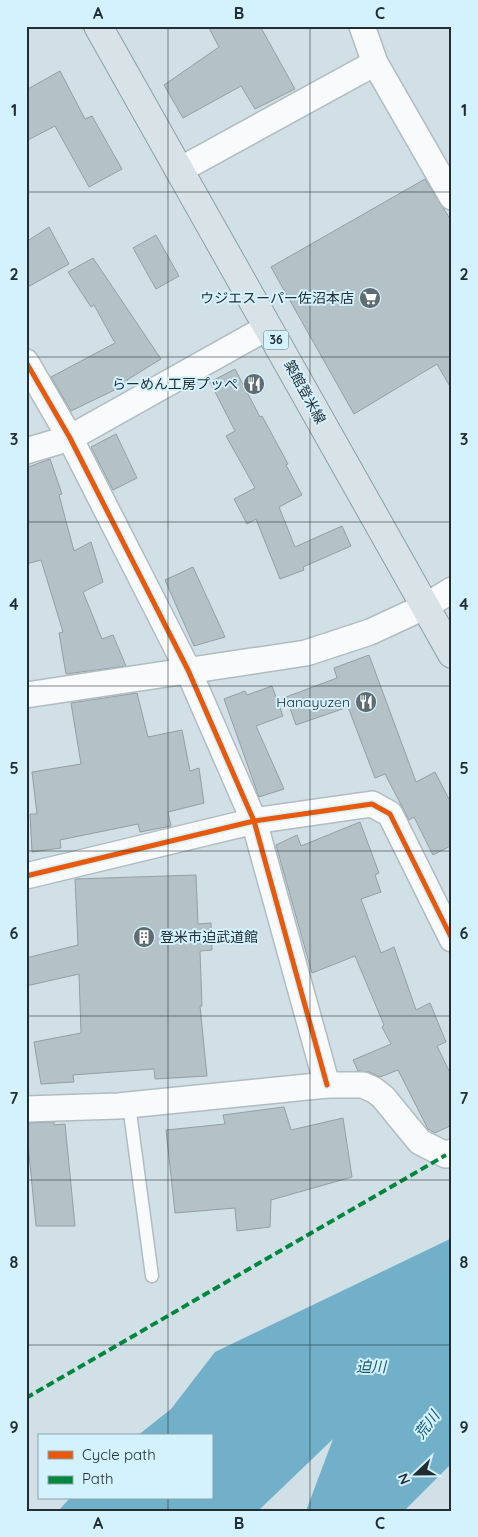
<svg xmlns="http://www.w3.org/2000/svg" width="478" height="1537" viewBox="0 0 478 1537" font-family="Quicksand,'Noto Sans JP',sans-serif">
<rect width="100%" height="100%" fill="#d1e0e7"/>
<path fill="#72b0c9" d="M452,1238V1463L404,1511H306L333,1439L258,1511H58L70,1498H211V1436H137L171,1409L215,1352Z"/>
<g fill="#b4c1c7" stroke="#939fa4">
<path d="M208,26H260L295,89L255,109L241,86L183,118L164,85L219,47Z"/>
<path d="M60,71L85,119L92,116L122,169L89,187L55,126L26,141V90Z"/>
<path d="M425,179L452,222V390L437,364L354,414L271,267Z"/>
<path d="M49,227L69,264L26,288V242Z"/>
<path d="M156,235L179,276L156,289L133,248Z"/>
<path d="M93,258L161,359L127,380L129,383L71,411L51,377L115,343L94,305L91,307L68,272Z"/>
<path d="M235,369L260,417L262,416L288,464L286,465L302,495L279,507L295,547L342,526L351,546L303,567L304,570L280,579L256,519L247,524L234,499L255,488L226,436L235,431L210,382Z"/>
<path d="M116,434L137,478L113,490L91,447Z"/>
<path d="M50,459L62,494L59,495L74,551L91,542L103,582L83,592L102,639L113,635L126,666L66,674L59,633L63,632L41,560L26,564V468Z"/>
<path d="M193,567L225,637L194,646L165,580Z"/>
<path d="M369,655L416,782L435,772L452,805V845L433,855L414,817L409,820L385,774L375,778L348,707L296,725L286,697L337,678L334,668Z"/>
<path d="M272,686L283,716L256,726L284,789L259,797L224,699L245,691L247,695Z"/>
<path d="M137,693L148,737L182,730L190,771L199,768L204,803L168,812L171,826L140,832L138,824L60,840L61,848L32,852L30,814H37L32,772L81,764L71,703Z"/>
<path d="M360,822L379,873L375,875L381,892L361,899L381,953L394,947L416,1010L430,1003L446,1042L437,1046L452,1077V1125L435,1133L428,1129L398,1070L380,1077L369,1072L358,1071L353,1060L391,1044L382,1027L384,1025L355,956L312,973L276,845L297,835L301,846Z"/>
<path d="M196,875L198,924L211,923L212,950L200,951L202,1006H200L207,1076L155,1079L154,1069L73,1075L74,1082L41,1084L34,1042L81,1033L79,974L26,986V958L78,945L75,879Z"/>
<path d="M284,1107L291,1130L343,1118L352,1177L271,1200L270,1227L237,1231L235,1208L175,1213L166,1130L225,1124L223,1115Z"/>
<path d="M54,1122V1125L65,1124L75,1226H36L26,1123Z"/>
</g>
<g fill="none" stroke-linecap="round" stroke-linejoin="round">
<g stroke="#b0bcc1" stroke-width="15">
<path id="lane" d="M129,1105L152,1276"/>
</g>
<g stroke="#b0bcc1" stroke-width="28">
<g id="street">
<path d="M362,26L375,63L452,197"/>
<path d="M178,171L375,63"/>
<path d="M26,362L70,438L188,670L254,821L327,1085"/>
<path d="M26,451L70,438L268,327"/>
<path d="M26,695L306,653L370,632L426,606L452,590"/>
<path d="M26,876L254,821L372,804L390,814L452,939"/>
<path d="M26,1109L118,1106L327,1085H363L374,1090L383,1097L420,1142L446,1155L452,1152"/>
</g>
</g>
<g stroke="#899fa7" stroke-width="30">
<path id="primary" d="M98,26L452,654"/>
</g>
<use href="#lane" stroke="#f8fafb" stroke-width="12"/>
<use href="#street" stroke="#f8fafb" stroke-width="25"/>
<use href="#primary" stroke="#d9e3e7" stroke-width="28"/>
<path stroke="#00873e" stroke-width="4" stroke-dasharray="8 4" stroke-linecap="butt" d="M26,1398L446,1155"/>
<g stroke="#d4f1fe" stroke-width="8">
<g id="cycleway">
<path d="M26,362L70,438L188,670L254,821L327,1085"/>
<path d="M26,876L254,821L372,804L390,814L452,939"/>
</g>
</g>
<use href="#cycleway" stroke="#e8590c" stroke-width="5"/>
</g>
<path fill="none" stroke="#222e32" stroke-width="1" stroke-opacity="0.55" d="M168,26V1436M310,26V1511M26,192H452M26,357H452M26,522H452M26,686H452M26,851H452M26,1016H452M26,1180H452M26,1345H452M168,1498V1511"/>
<defs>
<g id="supermarket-disc" transform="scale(1.125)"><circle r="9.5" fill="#5f6c71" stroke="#d4f1fe"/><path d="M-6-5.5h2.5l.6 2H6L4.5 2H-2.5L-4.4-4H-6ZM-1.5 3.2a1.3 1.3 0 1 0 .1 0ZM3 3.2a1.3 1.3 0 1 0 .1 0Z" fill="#fff"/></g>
<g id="restaurant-disc" transform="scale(1.125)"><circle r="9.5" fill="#5f6c71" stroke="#d4f1fe"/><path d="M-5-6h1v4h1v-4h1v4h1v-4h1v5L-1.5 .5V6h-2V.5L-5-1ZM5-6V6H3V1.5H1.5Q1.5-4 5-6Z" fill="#fff"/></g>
<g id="building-disc" transform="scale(1.125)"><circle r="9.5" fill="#5f6c71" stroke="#d4f1fe"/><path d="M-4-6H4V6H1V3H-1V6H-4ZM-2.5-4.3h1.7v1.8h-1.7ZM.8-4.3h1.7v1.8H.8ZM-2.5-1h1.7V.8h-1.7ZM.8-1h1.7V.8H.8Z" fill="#fff"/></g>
</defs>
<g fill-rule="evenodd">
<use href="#supermarket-disc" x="370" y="298"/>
<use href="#restaurant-disc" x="254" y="384"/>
<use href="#restaurant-disc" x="366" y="702"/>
<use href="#building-disc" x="144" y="937"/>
</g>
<g text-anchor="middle" stroke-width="4" stroke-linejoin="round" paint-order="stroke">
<rect fill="#d4f1fe" stroke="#57686f" stroke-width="1" x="263.5" y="330.5" width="25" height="19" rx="4"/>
<g font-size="12" font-weight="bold" fill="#222e32">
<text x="276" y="344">36</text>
</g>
<g font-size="14" fill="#222e32" stroke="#d4f1fe" text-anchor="end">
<text x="354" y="303">ウジエスーパー佐沼本店</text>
<text x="238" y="389">らーめん工房プッぺ</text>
<text x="350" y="707">Hanayuzen</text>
<text x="160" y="942" text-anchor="start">登米市迫武道館</text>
</g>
<g font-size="14" fill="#222e32" stroke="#d4f1fe">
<text transform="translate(305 392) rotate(61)" y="5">築館登米線</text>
</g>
<g font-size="15" font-style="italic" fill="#175970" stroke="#d4f1fe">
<text x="371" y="1372">迫川</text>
<text transform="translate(427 1425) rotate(-53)" y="5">荒川</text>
</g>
</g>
<rect width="478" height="1537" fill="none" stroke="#d4f1fe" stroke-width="55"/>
<rect x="38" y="1434" width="175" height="65" fill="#d4f1fe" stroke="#8da3ac"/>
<rect x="48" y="1451" width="25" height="8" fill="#e8590c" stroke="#8da3ac"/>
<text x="82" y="1460" font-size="15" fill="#222e32">Cycle path</text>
<rect x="48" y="1476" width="25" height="8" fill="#00873e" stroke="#8da3ac"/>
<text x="82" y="1484" font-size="15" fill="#222e32">Path</text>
<g transform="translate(416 1474) rotate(248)" stroke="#d4f1fe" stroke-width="4" paint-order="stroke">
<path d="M0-4L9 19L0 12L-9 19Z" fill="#222e32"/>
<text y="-8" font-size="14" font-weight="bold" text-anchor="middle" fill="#222e32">N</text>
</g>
<rect x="28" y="28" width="422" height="1482" fill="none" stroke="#222e32" stroke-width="2"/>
<g font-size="16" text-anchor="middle" font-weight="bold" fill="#222e32">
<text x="98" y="19">A</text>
<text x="239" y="19">B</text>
<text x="380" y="19">C</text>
<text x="14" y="116">1</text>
<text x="464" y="116">1</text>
<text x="14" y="280">2</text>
<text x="464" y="280">2</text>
<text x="14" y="445">3</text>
<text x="464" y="445">3</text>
<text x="14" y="610">4</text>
<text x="464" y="610">4</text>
<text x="14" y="774">5</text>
<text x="464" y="774">5</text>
<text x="14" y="939">6</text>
<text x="464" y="939">6</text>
<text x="14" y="1104">7</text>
<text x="464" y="1104">7</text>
<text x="14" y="1268">8</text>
<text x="464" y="1268">8</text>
<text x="14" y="1433">9</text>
<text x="464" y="1433">9</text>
<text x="98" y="1529">A</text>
<text x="239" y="1529">B</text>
<text x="380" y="1529">C</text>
</g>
</svg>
